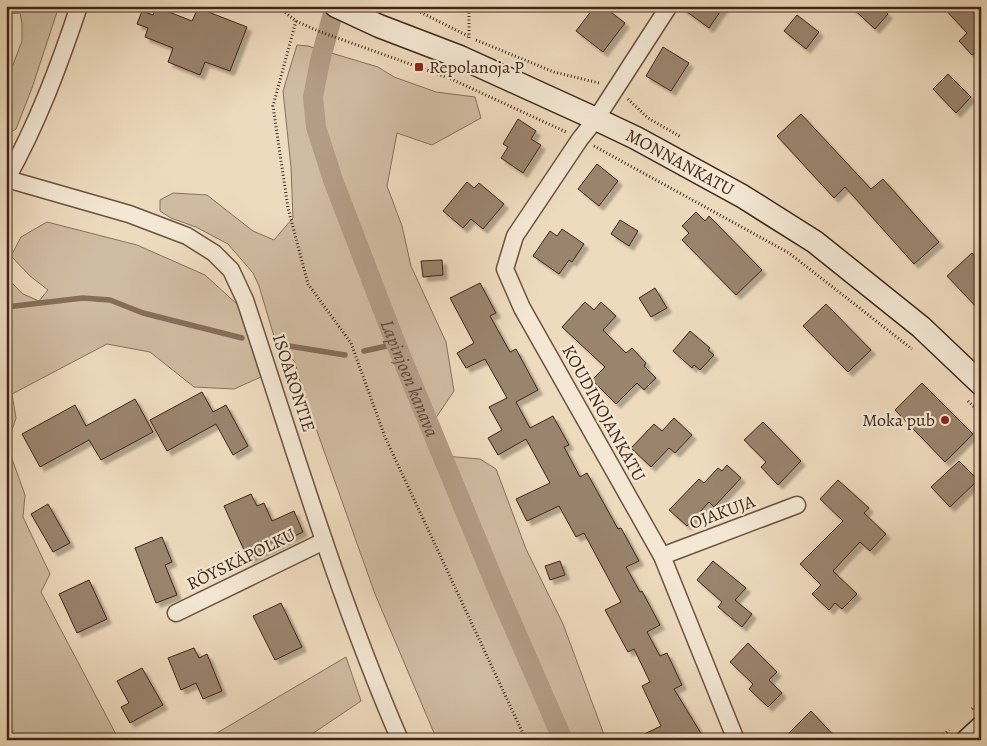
<svg xmlns="http://www.w3.org/2000/svg" width="987" height="746" viewBox="0 0 987 746" font-family="Alegreya,serif">
<defs>
<filter id="shadow"><feDropShadow dx="4.5" dy="4.5" stdDeviation="1" flood-color="#0004"/></filter>
</defs>
<rect width="100%" height="100%" fill="#eedbbe"/>
<filter id="stains"><feTurbulence type="fractalNoise" baseFrequency=".004" numOctaves="4"/><feColorMatrix values="0 0 0 0 .2 0 0 0 0 .09 0 0 0 0 .02 0 0 0 .5 -.17"/></filter>
<radialGradient id="worn" r=".72"><stop offset=".6" stop-color="#630" stop-opacity="0"/><stop offset="1" stop-color="#630" stop-opacity=".3"/></radialGradient>
<g fill="#d0bca2" stroke="#88705c">
<path d="M6,6H59L32,88L16,129L6,135V83L22,41V24L20,13L6,14Z"/>
<path d="M297,45L308,46L378,67L394,77L436,92L475,97L481,118L432,145L397,133L387,186L402,226L411,266L446,342L454,391L433,422L444,456L480,459L496,469L526,549L563,624L606,740H437L375,594L302,389L295,362L276,343L259,286L253,273L228,244L196,227L171,218L160,211V200L173,193L207,195L253,231L274,240L293,218L291,167L283,91Z"/>
<path d="M47,222L137,245L205,275L238,305L261,377L234,389L194,387L150,352L107,344L12,394L16,418L7,445L25,495L23,517L50,574L41,592L119,740H6V277L23,294L39,301L48,290L30,276L11,256L21,237Z"/>
<path d="M346,657L361,701L303,740H205Z"/>
</g>
<g fill="none" stroke-linecap="round" stroke-linejoin="round">
<g stroke="#856d59" stroke-width="5.5">
<path d="M6,307L83,298L110,300L143,313L242,338"/>
<path d="M283,345L345,355"/>
<path d="M364,351L396,344"/>
</g>
<path stroke="#b39d85" stroke-width="20" id="s1" d="M335,6L320,61L313,97L316,127L333,180L396,344L498,591L563,740"/>
</g>
<g fill="#9a846e" stroke="#402517" filter="url(#shadow)">
<path d="M595,6H603L625,23L603,52L576,31Z"/>
<path d="M679,6H724L709,28Z"/>
<path d="M850,6H879L888,14L875,29Z"/>
<path d="M942,6H973L981,14V48L972,55L959,41L967,33Z"/>
<path d="M156,7L192,21L198,8L247,27L230,71L205,62L200,75L168,62L173,48L145,37L148,28L137,24L142,11L153,15Z"/>
<path d="M797,15L819,32L806,49L784,31Z"/>
<path d="M663,47L689,63L671,91L646,76Z"/>
<path d="M948,74L971,97L956,113L933,89Z"/>
<path d="M801,114L871,189L883,179L939,242L914,264L845,187L834,198L777,136Z"/>
<path d="M518,119L536,131L531,139L541,145L523,173L501,158L508,147L503,144Z"/>
<path d="M597,164L618,181L599,206L578,189Z"/>
<path d="M467,182L474,188L479,183L504,204L483,229L471,219L463,228L443,211Z"/>
<path d="M696,212L705,221L709,216L762,270L736,295L682,240L689,233L682,226Z"/>
<path d="M620,220L638,231L629,246L611,234Z"/>
<path d="M562,229L584,244L572,262L569,260L559,274L533,256L550,231L557,236Z"/>
<path d="M972,253L981,263V312L947,276Z"/>
<path d="M442,260L443,275L423,277L421,261Z"/>
<path d="M480,283L496,313L490,316L510,352L516,349L538,390L516,402L530,428L553,416L569,445L564,447L580,477L587,473L618,529L621,528L639,561L626,567L640,592L642,591L660,625L647,632L660,656L667,653L682,685L674,689L705,740H632L661,726L642,686L650,682L634,649L628,652L605,610L621,602L584,533L576,537L559,506L527,521L516,499L550,483L526,439L498,455L488,438L502,430L489,407L507,398L485,359L466,368L457,353L474,343L450,298Z"/>
<path d="M655,288L667,308L651,317L639,298Z"/>
<path d="M585,302L594,310L601,302L616,316L603,330L626,353L632,348L646,363L644,366L656,378L644,390L637,383L616,404L592,380L605,367L562,327Z"/>
<path d="M826,304L871,350L848,372L803,326Z"/>
<path d="M690,331L710,348L708,350L714,355L700,370L694,365L692,368L673,351Z"/>
<path d="M922,383L973,434L945,462L895,410Z"/>
<path d="M202,392L213,412L226,405L248,446L233,455L216,424L167,451L150,420Z"/>
<path d="M135,399L153,432L101,460L89,440L40,467L22,434L75,405L86,426Z"/>
<path d="M674,418L692,435L675,453L669,448L651,467L631,448L654,424L662,431Z"/>
<path d="M763,422L801,461L778,485L761,467L766,462L744,440Z"/>
<path d="M959,461L978,480L950,507L931,487Z"/>
<path d="M727,465L741,478L714,507L709,502L687,526L669,510L699,479L704,483L718,468L722,471Z"/>
<path d="M838,480L869,508L864,513L886,534L870,551L860,542L833,571L857,594L842,609L835,603L829,610L812,594L821,585L800,564L843,521L820,499Z"/>
<path d="M251,494L257,506L264,503L272,521L294,511L303,532L248,559L224,506Z"/>
<path d="M48,504L70,543L53,552L31,514Z"/>
<path d="M162,537L172,562L165,565L177,595L156,603L135,548Z"/>
<path d="M560,561L565,575L550,580L545,566Z"/>
<path d="M713,561L746,588L735,600L752,614L742,627L718,607L722,602L697,580Z"/>
<path d="M89,580L107,619L77,633L59,594Z"/>
<path d="M281,603L302,647L275,660L253,616Z"/>
<path d="M748,643L777,672L769,680L782,693L768,707L749,689L753,684L730,662Z"/>
<path d="M194,648L199,658L207,654L222,691L203,699L196,683L181,690L168,658Z"/>
<path d="M142,668L163,705L130,723L121,707L129,703L117,681Z"/>
<path d="M811,711L838,740H782Z"/>
</g>
<g fill="none" stroke-linecap="round" stroke-linejoin="round">
<g stroke="#6c5241" stroke-width="19">
<g id="street">
<path d="M669,6L596,119L580,139L515,236L505,269L522,308L662,556L736,740"/>
<path d="M7,179L129,214L187,236L214,253L231,270L245,300C294,448 338,597 400,740"/>
<path d="M6,180C37,125 59,66 79,6"/>
<path d="M662,556L797,505"/>
<path d="M176,613L324,541"/>
</g>
</g>
<g stroke="#402517" stroke-width="25">
<g id="secondary">
<path id="s2" d="M336,6L379,26L460,57L596,119L636,138L742,196L815,242L921,327L981,384"/>
<path d="M968,740L981,728"/>
</g>
</g>
<g stroke="#402517" stroke-width="3" stroke-dasharray="1 2.5" stroke-linecap="butt">
<path d="M277,6L296,21L318,31L449,78L566,132"/>
<path d="M408,6L468,36"/>
<path d="M296,21L273,106L288,208L308,284L351,343L385,437L526,740"/>
<path d="M469,38V6"/>
<path d="M476,40L554,72L599,83"/>
<path d="M628,99L648,118L681,137"/>
<path d="M594,146L789,253L912,349"/>
<path d="M968,401L981,414"/>
<path d="M972,709L981,701"/>
<path d="M6,714L15,740"/>
<path d="M939,740L949,730"/>
</g>
<use href="#street" stroke="#f4e8d5" stroke-width="16"/>
<use href="#secondary" stroke="#f4e8d5" stroke-width="22"/>
</g>
<g fill="#8f2418" stroke="#f4e8d5" stroke-width="2">
<rect x="414" y="62" width="10" height="10" rx="2.5"/>
<circle cx="945" cy="420" r="5"/>
</g>
<g text-anchor="middle" stroke-width="4.5" stroke-linejoin="round" paint-order="stroke">
<g font-size="18" fill="#402517" stroke="#f4e8d5" text-anchor="start">
<text x="429" y="73">Repolanoja P</text>
<text x="935" y="426" text-anchor="end">Moka pub</text>
</g>
<g font-size="18" fill="#402517" stroke="#f4e8d5">
<text dy="6" stroke="none"><textPath href="#s2" startOffset="378">MONNANKATU</textPath></text>
<text transform="translate(294 383) rotate(72)" y="6">ISOARONTIE</text>
<text transform="translate(604 413) rotate(61)" y="6">KOUDINOJANKATU</text>
<text transform="translate(722 512) rotate(-20)" y="6">OJAKUJA</text>
<text transform="translate(241 559) rotate(-26)" y="6">RÖYSKÄPOLKU</text>
</g>
<g font-size="19" font-style="italic" fill="#624938" stroke="#f4e8d5">
<text dy="7" stroke="none"><textPath href="#s1" startOffset="392">Lapinjoen kanava</textPath></text>
</g>
</g>
<rect width="987" height="746" fill="none" stroke="#eedbbe" stroke-width="25"/>
<rect x="8" y="8" width="972" height="731" fill="none" stroke="#402517" stroke-width="2.5"/>
<rect x="12" y="12" width="962" height="721" fill="none" stroke="#402517"/>
<rect width="100%" height="100%" filter="url(#stains)"/>
<rect width="100%" height="100%" fill="url(#worn)"/>
</svg>
